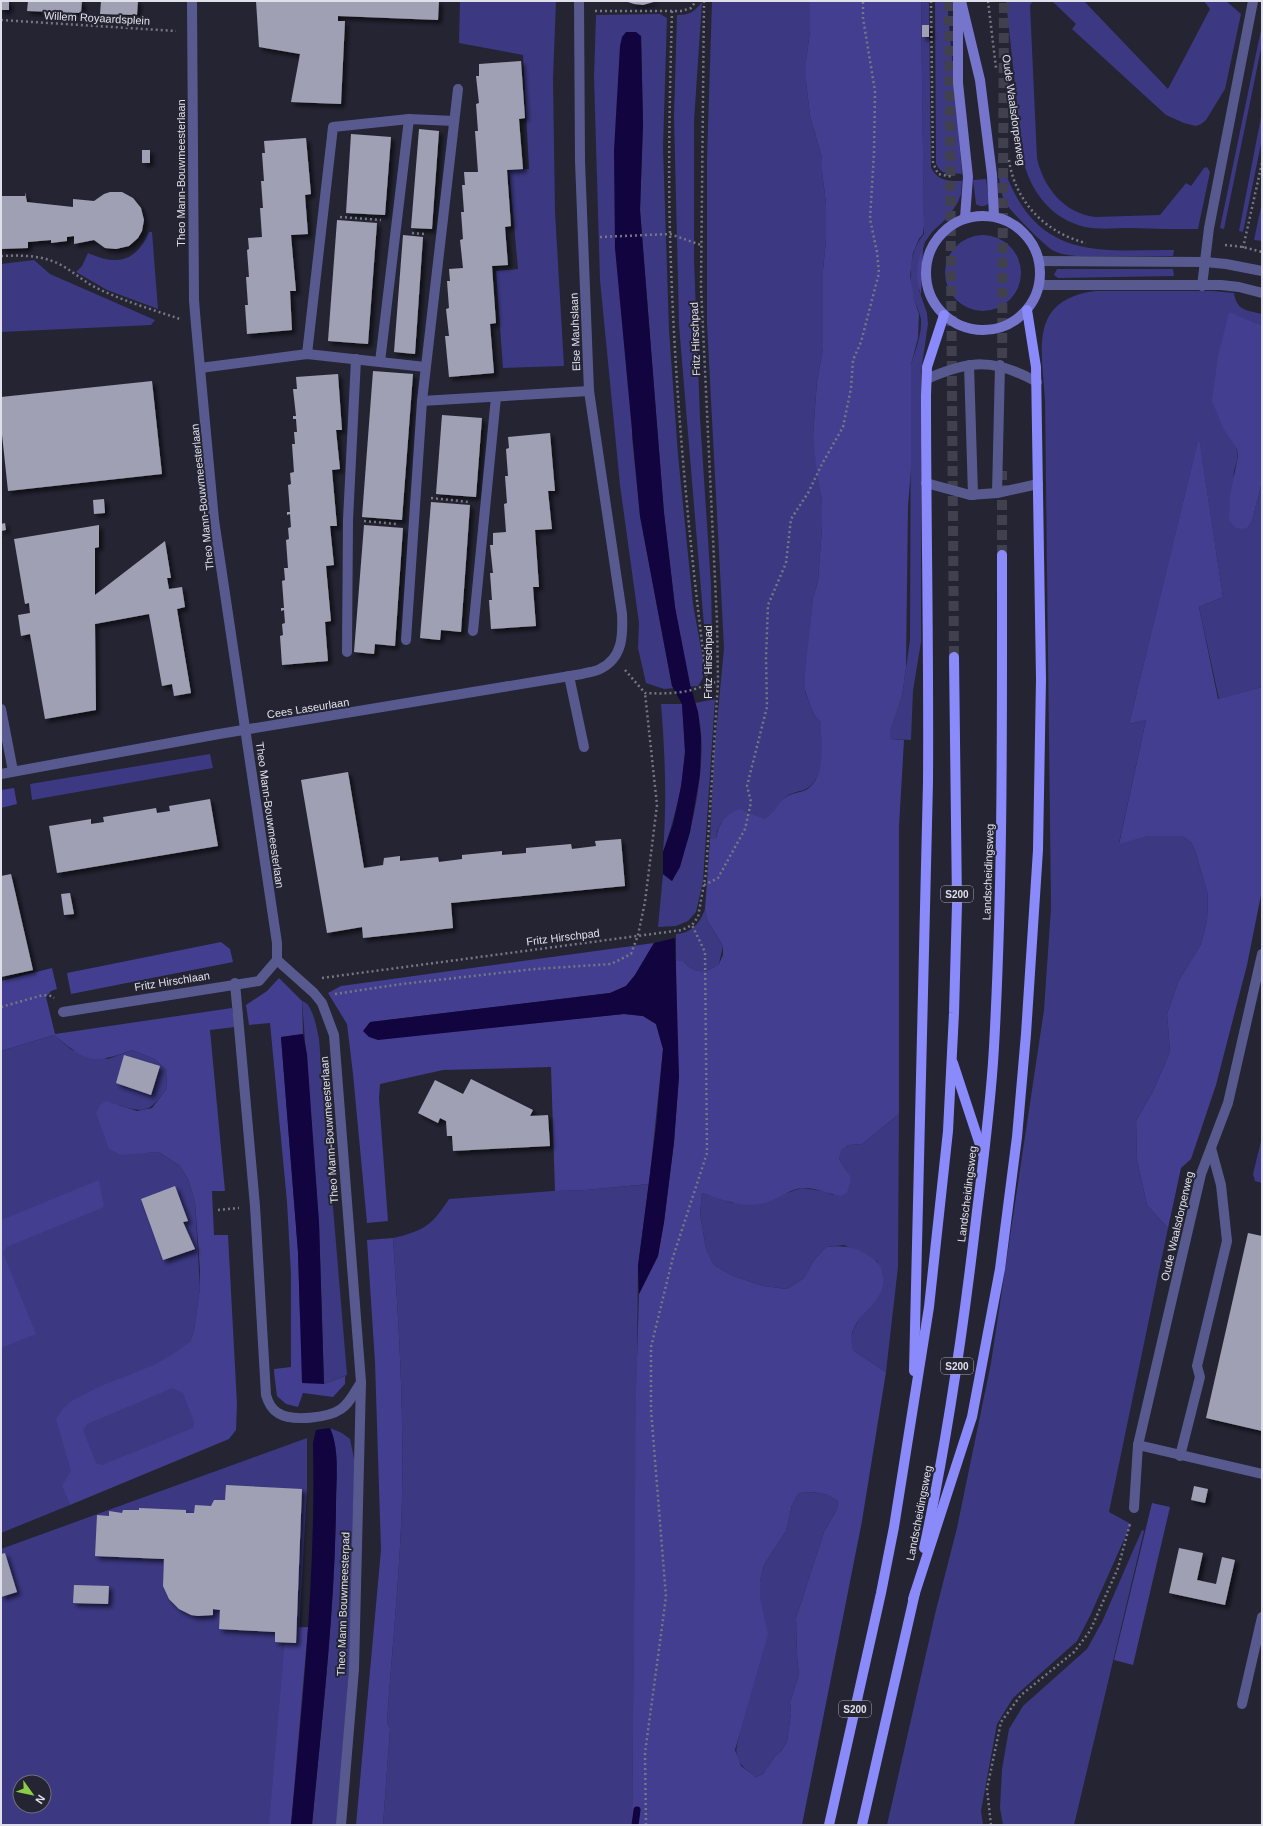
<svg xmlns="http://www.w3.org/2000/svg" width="1263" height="1826" viewBox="0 0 1263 1826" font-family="Helvetica,sans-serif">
<defs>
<filter id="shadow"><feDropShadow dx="3.5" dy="3.5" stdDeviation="2" flood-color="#0009"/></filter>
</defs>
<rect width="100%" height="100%" fill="#242433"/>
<g fill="#3c3882" fill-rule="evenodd">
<path d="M460,1H556L553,79L555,212L564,366L503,368L496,271L518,269L509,170L529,169L523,55L459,43Z"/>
<path d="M712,1H810V32L806,60V81L810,116L822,158V171L826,204V240L823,270V349L817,381L813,435L822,500V527L818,581L813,598L805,691L811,708L815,716L821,723C821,739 824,760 818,775C808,796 797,788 786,797C780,803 772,817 764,819C759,820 752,815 748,812L721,823L717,831L716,839H710L714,754L724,648L707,324V158Z"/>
<path d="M921,1H929L931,167C937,181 948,181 962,181L961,194L958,202L949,216L932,232L925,242L918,266L919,290L927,313L928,324L921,372V642L913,691L911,740L890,739V732L902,696L910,640L911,365C915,351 922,334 921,320C920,312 916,306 914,299C908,278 909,251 924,234Z"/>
<path d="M935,1H947L962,174C950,173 942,176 936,164Z"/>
<path d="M1006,1H1033L1030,5L1037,158C1043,187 1064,213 1095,217L1160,215L1186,183L1191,186L1204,168L1207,167L1210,172L1198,229C1176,229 1153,229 1131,228C1116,228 1100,230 1085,227C1051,219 1030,191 1023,159Z"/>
<path d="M1052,1H1084L1168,89L1210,9L1204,1H1226L1241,14L1225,89L1206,120L1201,124L1196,126L1184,123L1166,115L1072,29L1076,24Z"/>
<path d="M702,2L694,121V259L700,418L711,585L712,633L710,675L705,638L679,325L674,116L677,15C690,15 694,12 702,2Z"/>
<path d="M660,14L667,18L663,148L669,330L678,455L693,604L704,665L703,678L698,686L664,689L646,683L638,648L639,623L620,485L600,280L594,77L596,15ZM641,36L643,123L640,210L664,513L675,607L679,632L672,686L640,516L632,437Z"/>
<path d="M1262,25V44L1224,229L1220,228Z"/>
<path d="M1262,112V139L1243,232L1239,231Z"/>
<path d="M1007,177C1041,260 1098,250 1174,250L1173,256H1076C1068,255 1059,254 1052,250C1044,245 1009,210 1005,202C1001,194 1000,186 999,178Z"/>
<path d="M986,179L989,203C986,207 979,207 976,204L973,180Z"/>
<path d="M1262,202V241L1254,240Z"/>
<path d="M149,232H152L158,309L107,290L76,272L82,266L88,253C117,266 136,262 149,232Z"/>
<circle cx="983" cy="273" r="38"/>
<path d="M34,260L50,274L155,320L151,325L1,332V264Z"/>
<path d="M1057,269H1173L1174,276L1058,278L1054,275Z"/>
<path d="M1095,291H1213L1234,293C1237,311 1246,310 1262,314V329L1234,443C1243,459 1232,465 1234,479C1237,495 1243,511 1248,527L1252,521L1262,482V687L1219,699L1199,607L1223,597L1199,438L1129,724L1146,720L1119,843L1148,836H1182L1191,842L1195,850L1208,895L1207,920L1201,944L1178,982L1167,1014L1170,1052L1154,1089L1136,1121L1137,1160L1147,1205L1168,1228L1109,1512L1131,1524L1090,1616L1077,1641L1013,1698L997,1724L981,1811L983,1825H887L936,1610L957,1528L991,1363L1044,1010L1051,908L1045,400C1042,350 1028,300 1095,291Z"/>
<path d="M715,699L703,881L696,912L688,921L676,926L658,927L663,874L672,881C678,864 686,848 690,831C699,794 708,739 695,703Z"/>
<path d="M661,704H682C683,720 685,737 685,753C683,787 674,820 663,852C667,802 665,754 661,704Z"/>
<path d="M210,754L213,768L32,800L30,784Z"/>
<path d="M705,909L707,920L723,946L719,964C705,974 695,974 683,961H676V934C692,933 700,923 705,909Z"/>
<path d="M302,1001C313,1003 317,1030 319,1039L347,1375L324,1384L319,1223Z"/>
<path d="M54,1035L72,1050L108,1059L132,1050L155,1059L166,1070L167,1088C150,1110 148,1115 119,1105L142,1153L159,1152L180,1166L188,1179L195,1202L200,1288L194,1330L190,1342L210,1427L63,1487L70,1505L1,1533V1051Z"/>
<path d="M899,1114L898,1267L886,1372L854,1351L850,1340L854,1328L883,1280L882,1271L877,1261L844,1245L826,1247L814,1260L804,1278L787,1289L763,1286L731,1275L714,1265L706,1249L700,1214L702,1193L732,1203L769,1201L783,1194L802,1188L823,1191L833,1195L846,1170L839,1159L840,1150L848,1145L862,1144Z"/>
<path d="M1262,1137V1183L1255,1181L1253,1174Z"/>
<path d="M649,1184L638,1266L632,1825H383L390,1729L387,1723C392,1648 400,1574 402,1499C404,1412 399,1325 393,1238C424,1231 432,1225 449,1199L553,1191L586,1190Z"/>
<path d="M330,1428L342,1433L350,1439L355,1463L357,1567L337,1825H312C322,1718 335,1611 336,1503C336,1480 340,1450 330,1428Z"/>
<path d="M307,1438V1489L298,1649L270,1825H1V1549ZM20,1782H44V1806H20Z"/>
<path d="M812,1492L828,1495L838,1501L837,1509L824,1532L796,1618L797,1656L799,1675L790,1702L791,1713L787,1742L781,1751L775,1756L763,1774L756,1777C735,1762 733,1758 740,1732L760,1598V1581L764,1565L786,1531L792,1505L799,1493Z"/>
<path d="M1142,1530L1144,1531L1074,1825H1003L1000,1808L1002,1769L1009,1729L1023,1706L1087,1649L1102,1622Z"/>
</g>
<g fill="#433e8f" fill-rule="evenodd">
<path d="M810,1H921L924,225L923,234L919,239L913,253L910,275L914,299L919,314L918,338L911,365V469L908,506L906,668L902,696L890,732V739L904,740L899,827V1114L862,1144L848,1145L841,1150L839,1159L851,1178L847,1193L841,1196C828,1194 815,1187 802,1188C791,1189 780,1197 771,1201C748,1210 724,1201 702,1193L700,1214L706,1249L714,1265L731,1275L763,1286L787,1289L804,1278L814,1260L826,1247C844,1245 857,1247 872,1258C879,1262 882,1268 883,1276C886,1300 863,1309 854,1328C850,1336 851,1343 854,1351L886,1372L862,1521L802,1825H632L636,1390L639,1294L658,1256L664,1222L674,1142L679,1076L677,1049L676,961H683C695,974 705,974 719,964L723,955V946L707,920L705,909L710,839H716C718,824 725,815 739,809L764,819C775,813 776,805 785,798C791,793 799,793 806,790C827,777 820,744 821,723L815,716L811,708L805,690V674L813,598L818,581L822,527V500L816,467L813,435L817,381L823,349V270L826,240V204L822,171V158L810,116L806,81V60L810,32ZM813,1492L828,1495L838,1501L837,1509L824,1532L796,1618L797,1656L799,1675L790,1702L791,1713L787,1742L781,1751L775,1756L763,1774L756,1777L741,1766L735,1750L768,1634L760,1598V1581L764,1565L786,1531L792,1505L799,1493Z"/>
<path d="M923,247V248L921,295C915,280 916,262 923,247Z"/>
<path d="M1229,312L1262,326V482L1252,521L1248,527L1243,529L1236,528L1229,520L1230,496L1238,456L1237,449L1223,428L1212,401L1218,356Z"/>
<path d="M1199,437L1223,597L1199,607L1218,699L1262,687V890L1247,965L1216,1085L1191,1159L1181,1168L1168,1228L1147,1205L1137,1160L1136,1121L1154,1089L1170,1052L1167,1014L1178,982L1201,944L1207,920L1208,895L1195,850L1191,842L1182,836H1148L1119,844L1146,720L1129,724Z"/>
<path d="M14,788L17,804L1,808V790Z"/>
<path d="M221,942L230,949L233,962L71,994L67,973Z"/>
<path d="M654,943L635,975L626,986L610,993L371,1022L364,1031L464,1030L624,1014L643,1016L656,1024L663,1049L649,1184L586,1190L555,1191L551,1067L443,1070L380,1084L379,1098L388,1221L367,1223L353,1074L347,1024L328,993L341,986Z"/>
<path d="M52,968L57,989L51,991L46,997L55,1034L232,1008L235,1027L210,1030L225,1191H212L214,1235H228L237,1404L236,1430L229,1439L70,1505L62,1486L71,1471L56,1419L62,1410L70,1402L96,1388L154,1365L173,1354L190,1342L194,1330L200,1288V1270L195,1202L188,1179L180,1166L159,1152L121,1155L109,1149L96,1113L100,1105L106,1101L137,1111L152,1108L167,1088L166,1070L155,1059L132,1050C91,1065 87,1062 54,1035L1,1051V981ZM173,1388L183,1393L194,1422L193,1428L102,1465L96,1463L83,1430L87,1424Z"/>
<path d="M279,978L302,1001L303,1034L281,1037L298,1252L300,1315L324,1384L345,1376V1384L333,1397L303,1393L298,1407L286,1404L277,1396L274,1372V1369L291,1367V1274L287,1202L270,1023L249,1025L246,1005L267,991Z"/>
<path d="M99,1180L104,1207L7,1247L3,1253L36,1334L1,1348V1220Z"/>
<path d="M393,1238C399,1325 404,1412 402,1499C400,1574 392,1648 387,1723L390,1729L383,1825H356L381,1550L375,1362L367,1240Z"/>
<path d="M1152,1503L1170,1507L1133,1665L1114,1660Z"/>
<path d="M308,1627L291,1825H269L286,1628Z"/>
</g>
<g fill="#11043f">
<path d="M626,32H636L641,36L643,123L640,210L664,513L675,607L690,684L698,712L701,738L700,774L690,832L680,867L672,881L663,874V852L673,824L681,787L685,752L682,704L672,686L640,516L615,248L614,150L620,46L622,37Z"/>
<path d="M675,938L679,1076L674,1142L664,1222L658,1256L639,1294L638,1266L656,1127L663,1049L656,1024L643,1016L624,1014L378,1040L369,1037L363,1031L370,1022L610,993L626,986L635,975L654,943Z"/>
<path d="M303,1034L307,1054L319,1223L324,1384L302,1383L298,1252L281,1037Z"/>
<path d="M330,1428C340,1450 336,1480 336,1503C335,1611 322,1718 312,1825H291C303,1698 316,1571 313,1443L316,1430Z"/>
</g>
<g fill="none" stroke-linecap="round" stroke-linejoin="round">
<path stroke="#11043f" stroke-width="7" d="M635,1825L637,1810"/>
</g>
<g fill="#9fa0b3" filter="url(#shadow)">
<rect x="1" y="1" width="8" height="9"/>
<path d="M28,1H82L81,13L27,11Z"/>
<path d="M101,1H138L137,15L100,14Z"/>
<path d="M256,1H439L438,20L338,16V21H345L341,104L291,102L300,54L259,47Z"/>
<path d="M625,1H657L643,5L634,4Z"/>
<rect x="922" y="25" width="7" height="12"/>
<path d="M521,61L525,118L519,119L523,169L507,170L511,226L505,227L508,265L492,266L496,323L490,324L494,373L449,377L445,336H449L446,309L449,308L447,281H450L449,269L463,268L460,240L463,239L461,212H464L462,185H465L464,172H478L475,131H478L476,104L479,103L476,76H479V64Z"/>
<path d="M419,129L439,131L432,229L411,228Z"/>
<path d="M351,134L391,137L385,215L346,213Z"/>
<path d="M306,138L311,194L305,195L308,234L291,235L296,291H290L292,330L247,334L245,305H248L246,277H249L247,250L249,249L248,238L262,237L260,208H263L261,181H264L262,153H265L264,141Z"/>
<rect x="142" y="150" width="8" height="13"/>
<path d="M25,192L27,202L73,207V199L94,201L104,194L110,192H122L133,198L141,208L144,220L142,231L138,238L129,246L116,249L105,248L94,240L74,244V236L67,237V241L51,243V240L28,242V248L1,249V196H25Z"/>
<path d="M337,220L377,223L368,344L328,341Z"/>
<path d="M403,235L423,237L415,354L394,352Z"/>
<path d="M373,371L413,374L402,520L362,517Z"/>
<path d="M338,374L342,430H336L340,469L332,470L337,526H330L334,565L326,566L331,621L325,622L328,661L282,665L280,636L283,635L282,624L285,623L284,610L281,611V608H284L282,581L285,580L284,568H288L286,540L289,539L288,528L291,527L290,514L287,515V512H290L288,485L291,484L290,473L294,472L292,444H295L294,432H297L296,419H293V416H296L293,389H297L296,377Z"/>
<path d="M152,381L162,474L8,491L1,425V397Z"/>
<path d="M442,415L482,418L476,497L436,494Z"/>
<path d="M550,433L555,491H548L552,529L535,530L539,587H533L536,626L491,629L489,600H492L490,573H493L490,545H493V533L506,532L504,504L507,503L505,476H508L506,449L509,448L508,437Z"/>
<path d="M104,499L105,513L94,514L93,500Z"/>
<path d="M431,502L470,505L461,632L441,630L440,640L420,638Z"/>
<path d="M5,523L6,530L1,531V524Z"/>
<path d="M99,525V547L95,548V595L165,541L171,578H167L169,589L182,587L185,607L177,609L191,693L174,696L172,684L162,686L149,614L95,624L96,710L45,719L30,634L21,636L18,615L30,613L29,603L25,604L14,539Z"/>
<path d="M364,525L403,528L395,646L375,644L374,654L354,652Z"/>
<path d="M348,772L364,868L383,865L384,858L400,856V861L438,857L439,862L462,859V855L502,851V855L526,853V848L571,844L572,849L596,846L595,841L621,839L625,886L451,903L453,928L363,938L362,927L327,933L301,780Z"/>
<path d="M210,799L218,846L57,873L49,826L91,819V824L104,822L103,817L156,808L157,813L170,811L169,806Z"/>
<path d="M11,874L33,970L1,977V876Z"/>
<path d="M70,893L74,914L64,915L61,894Z"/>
<path d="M124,1055L160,1066L151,1095L116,1083Z"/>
<path d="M471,1079L533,1110L530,1116L548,1115L550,1146L453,1151L452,1136H447L446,1121L440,1118L438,1123L418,1113L435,1080L463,1094Z"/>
<path d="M175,1186L188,1221L183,1222L195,1249L163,1260L141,1199Z"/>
<path d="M1248,1233L1262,1236V1431L1206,1418Z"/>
<path d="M226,1485L302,1489L296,1643L275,1642V1632L219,1629L220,1610L213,1609V1615L198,1616L191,1615L179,1609L169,1599L163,1586L164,1559L95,1556L97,1515L109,1516V1511L122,1513L123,1510H139V1508L186,1510V1513H194L195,1505L211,1506L214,1500H225Z"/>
<path d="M1194,1486L1208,1489L1205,1503L1191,1500Z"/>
<path d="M1179,1548L1203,1553L1197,1580L1216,1584L1222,1557L1235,1560L1225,1605L1169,1593Z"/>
<path d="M5,1553L17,1592L1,1597V1554Z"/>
<path d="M74,1585L109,1586L108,1604L73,1603Z"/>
</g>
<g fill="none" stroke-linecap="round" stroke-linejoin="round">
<g stroke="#40404e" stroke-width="10" stroke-dasharray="10 5" stroke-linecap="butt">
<path d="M949,1L954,657"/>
<path d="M1002,373L1004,1"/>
<path d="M1002,555V471"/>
</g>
<g stroke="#767783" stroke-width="2.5" stroke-dasharray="2 3" stroke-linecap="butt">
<path d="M931,1L933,163L938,174L953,177"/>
<path d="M988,1L996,68"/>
<path d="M595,11H682L691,8L696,1"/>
<path d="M672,11C670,85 668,160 670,234C674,384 688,534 707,683L718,682"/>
<path d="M1,20L176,31"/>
<path d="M1009,160C1015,202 1046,233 1086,243"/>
<path d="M340,217L381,220"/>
<path d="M412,233L425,234"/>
<path d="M600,237L670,234L701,245"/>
<path d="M1225,245L1243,247L1262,252"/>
<path d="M1243,248L1262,163"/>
<path d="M1,256C21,255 43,255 61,265C72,271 81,279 91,285C119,300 151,309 180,319"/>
<path d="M431,498L469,502"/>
<path d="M364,521L397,524"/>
<path d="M625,670L645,693C663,694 693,694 707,683"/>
<path d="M704,885L718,878L745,829L751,802L747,786L767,707L766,657L768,605L786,563L791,519L808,493L822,464L843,427L851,388L853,360L861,342L879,273L877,252L870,219L874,153L875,91L863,18V1"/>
<path d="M322,978L682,930L692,925L698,917L706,873L718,682L717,622L701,287L704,1"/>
<path d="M335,994L402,984L535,969L611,964L631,954L638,935L645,902L657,805L645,693"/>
<path d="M1,1007L43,995L52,996L54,998"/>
<path d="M218,1210L239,1208"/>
<path d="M646,1825L645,1753L666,1597L651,1410V1347L673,1257L707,1153L705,952L692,925"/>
<path d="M991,1825L987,1789L1001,1722L1021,1695L1074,1652L1090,1631L1118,1568L1130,1524"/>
</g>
<g stroke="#585a8f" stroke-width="10">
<path d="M1202,286L1209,228L1253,1"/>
<path d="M307,354L333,127L409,119L454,121"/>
<path d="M380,362L409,119"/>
<path d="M969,365L973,495"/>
<path d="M200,368L307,354L425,367"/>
<path d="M927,379C970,360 994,358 1037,382"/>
<path d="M422,401L589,391"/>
<path d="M926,483L970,495L997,493L1038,484"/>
<path d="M997,493L1000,365"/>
<path d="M473,631L496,397"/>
<path d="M406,640L422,401L458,89"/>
<path d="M347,652L348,520L356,359"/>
<path d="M569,676L584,747"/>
<path d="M1138,1445L1262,1474"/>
<path d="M1180,1456L1200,1377L1197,1366L1227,1241L1221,1185L1211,1148"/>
<path d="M1242,1704L1262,1617"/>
</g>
<g stroke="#585a8f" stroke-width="10">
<path d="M192,1L194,300L196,325L214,520L277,943V960L314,993L322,1003L334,1035L361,1382L354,1669L341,1825"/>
<path d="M1039,261L1205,262L1226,264L1262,271"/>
<path d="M1039,285H1221L1239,287L1262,293"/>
<path d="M1,709L13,771"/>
<path d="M1,774L219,734L582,674C588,672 595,672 600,669C623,658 623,635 622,614L589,391L580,161L579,1"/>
<path d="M235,983L255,1206L266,1395C268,1402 271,1409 278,1413C292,1422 328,1418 341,1409C350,1403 354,1393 360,1384"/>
<path d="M63,1012L259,981L277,960"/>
<path d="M1134,1508L1138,1445L1201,1174L1228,1103L1262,954"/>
</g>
<g stroke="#7575cb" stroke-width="10">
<path d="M961,1L980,80L992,175L994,216"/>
<path d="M958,3V83L968,177L965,218"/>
<circle cx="983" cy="273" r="57"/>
</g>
<g stroke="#8b8afa" stroke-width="10">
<path d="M953,1063L983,1154"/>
<path d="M914,1371C917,1175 925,978 928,782C929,653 926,524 926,395L927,367L944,315"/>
<path d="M924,1548C948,1437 964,1324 977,1211C984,1156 991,1102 994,1047C1003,883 1002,719 1002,555"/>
<path d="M913,1599L972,1417L1000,1269L1017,1137L1026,1034L1038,850L1041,679L1036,367L1027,310"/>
<path d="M829,1825L881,1593L894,1527L929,1307L948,1131L954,1013L957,904L954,657"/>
<path d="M862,1825L915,1593"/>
</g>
</g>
<g text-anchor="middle" stroke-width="4" stroke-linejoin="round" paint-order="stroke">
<g fill="#242433" stroke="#a7a8b3" stroke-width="1">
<rect x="941" y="886" width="32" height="16" rx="3"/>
<rect x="941" y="1358" width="32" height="16" rx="3"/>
<rect x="839" y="1701" width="32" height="16" rx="3"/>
</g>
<g font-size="10" font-weight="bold" fill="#dfe0ea">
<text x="957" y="898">S200</text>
<text x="957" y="1370">S200</text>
<text x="855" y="1713">S200</text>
</g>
<g font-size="11" fill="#dfe0ea" stroke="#242433">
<text transform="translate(97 18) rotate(3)" y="4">Willem Royaardsplein</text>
<text transform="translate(1014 110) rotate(82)" y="4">Oude Waalsdorperweg</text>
<text transform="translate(181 173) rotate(-90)" y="4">Theo Mann-Bouwmeesterlaan</text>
<text transform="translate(575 332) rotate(-92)" y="4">Else Mauhslaan</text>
<text transform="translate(695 339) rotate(-92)" y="4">Fritz Hirschpad</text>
<text transform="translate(202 497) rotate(-96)" y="4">Theo Mann-Bouwmeesterlaan</text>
<text transform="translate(708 662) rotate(-90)" y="4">Fritz Hirschpad</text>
<text transform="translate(308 708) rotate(-9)" y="4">Cees Laseurlaan</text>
<text transform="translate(270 815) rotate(82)" y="4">Theo Mann-Bouwmeesterlaan</text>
<text transform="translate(988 872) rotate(-88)" y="4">Landscheidingsweg</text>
<text transform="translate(563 937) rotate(-7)" y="4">Fritz Hirschpad</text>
<text transform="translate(172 981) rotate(-9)" y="4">Fritz Hirschlaan</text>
<text transform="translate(329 1130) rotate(-94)" y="4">Theo Mann-Bouwmeesterlaan</text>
<text transform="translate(967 1194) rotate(-83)" y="4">Landscheidingsweg</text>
<text transform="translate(1177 1226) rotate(-77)" y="4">Oude Waalsdorperweg</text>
<text transform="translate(919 1513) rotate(-79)" y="4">Landscheidingsweg</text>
<text transform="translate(343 1604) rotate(-88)" y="4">Theo Mann Bouwmeesterpad</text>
</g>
</g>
<rect width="1263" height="1826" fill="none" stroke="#dfe0ea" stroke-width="4"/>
<g transform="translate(32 1794) rotate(123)"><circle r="19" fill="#242433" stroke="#6f6f7c"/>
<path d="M0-3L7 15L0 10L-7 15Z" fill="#8bce46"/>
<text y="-6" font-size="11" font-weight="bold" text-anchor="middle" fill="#dfe0ea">N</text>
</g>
</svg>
